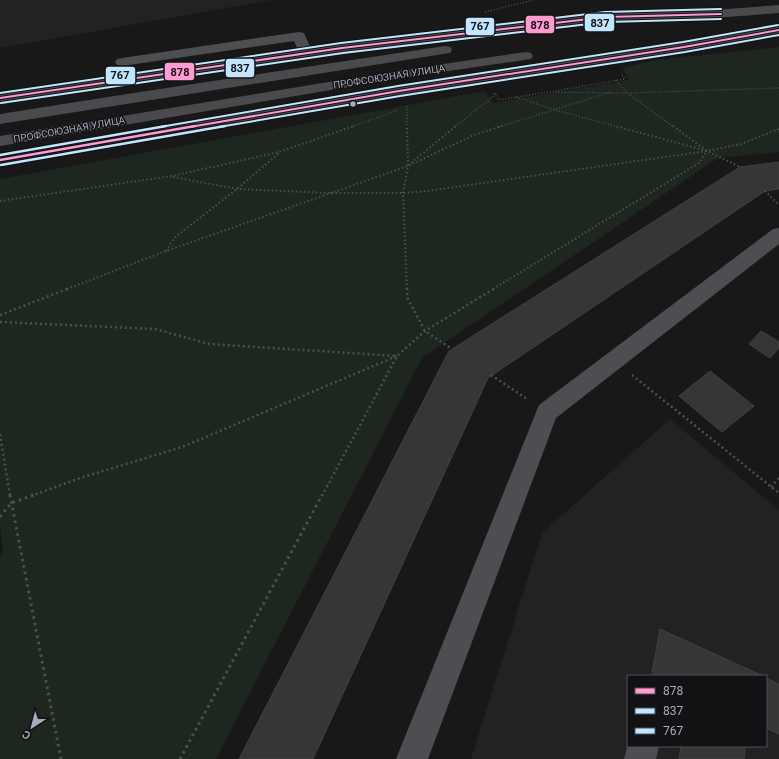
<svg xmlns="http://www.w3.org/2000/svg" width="779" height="759" viewBox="0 0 779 759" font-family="Roboto,sans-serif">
<rect width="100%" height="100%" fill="#181818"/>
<g fill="#222224" fill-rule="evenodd">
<path d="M0,0H272L0,48Z"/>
<path d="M670,419L779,510V759H471L542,533ZM628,676H766V746H628Z"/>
</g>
<path fill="#1d261f" d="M779,47V152L718,158L422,358L216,759H0V555L3,552L0,522V179L485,91L493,103L629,80L622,68L655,60Z"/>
<g fill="#363637" stroke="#404144">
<path d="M779,162V189L765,191L488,378L313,759H239L449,351L740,167Z"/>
<path d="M761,331L779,342V348L770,358L749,344Z"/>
<path d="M710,371L754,406L722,432L679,396Z"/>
<path d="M660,629L763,676H657L652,673Z"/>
<path d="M766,678L779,684V734L766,728Z"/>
<path d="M681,746H745L744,759H679Z"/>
</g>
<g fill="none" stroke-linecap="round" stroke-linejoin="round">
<g stroke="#4e4f54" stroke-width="1.5" stroke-dasharray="1 2" stroke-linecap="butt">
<path d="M485,12L534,0"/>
<path d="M616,80L627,93L674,127"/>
<path d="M555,91L625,79L622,75"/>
<path d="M494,93L499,100L548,92L627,93L779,88"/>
<path d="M516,97L555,110L619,127"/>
<path d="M407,106V127"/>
<path d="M351,127L398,110"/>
<path d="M455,127L496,94"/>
<path d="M499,127L611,92"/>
</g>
<g stroke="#4e4f54" stroke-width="2" stroke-dasharray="1.5 2.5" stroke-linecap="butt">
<path d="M673,126L707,151L740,167"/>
<path d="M411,163L456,126"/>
<path d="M173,177L237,189L330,193H403L427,191L707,151L741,144L779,129"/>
<path d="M765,191L779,205"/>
<path d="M0,201L172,176L279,152L354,126"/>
<path d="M166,251L174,238L237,189L279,153"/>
<path d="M67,289L166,251L408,166L474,135L502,126"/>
<path d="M407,289L403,193L408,166L407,126"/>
<path d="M493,289L699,163L707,151L615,126"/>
</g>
<g stroke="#4e4f54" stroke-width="2.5" stroke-dasharray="2 3" stroke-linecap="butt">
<path d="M407,288V297L425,331L452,349"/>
<path d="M0,315L70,288"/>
<path d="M0,322L155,329L209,344L397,356L182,447L80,478L31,496"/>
<path d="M491,375L527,399"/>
<path d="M632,375L779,493"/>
<path d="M0,434L10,496"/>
<path d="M771,487L779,478"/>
<path d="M322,496L397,356L425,331L495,288"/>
</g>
<g stroke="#4e4f54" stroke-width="3" stroke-dasharray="2.5 4" stroke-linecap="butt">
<path d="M10,495L61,759"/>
<path d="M0,517L11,503L34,495"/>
<path d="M180,759L322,495"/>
</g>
<g fill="#4d4e52" fill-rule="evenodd">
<path d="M299,32L304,33L313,53L311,56H301L294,41L122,66L117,65L115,62L117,59L122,58Z"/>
<path d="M779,228V244L556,418L428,759H396L539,405L773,229Z"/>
<path d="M628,744V746H659L656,759H624Z"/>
</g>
<g fill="#4a4a4e" fill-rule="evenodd">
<path d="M779,5V13L714,18L606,21L342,52L0,102V94L342,44L606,13L714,10Z"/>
<path d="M779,26V34L684,51L399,95L0,165V155L399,87L684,43Z"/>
<path d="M445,46L450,47L452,50L450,53L0,124V114L127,94Z"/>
<path d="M526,52L531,53L533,56L531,59L402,78L0,146V136L402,70Z"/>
</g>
<g stroke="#121214" stroke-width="4">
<g id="bus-1-far1">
<path d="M0,98L342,48L606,17L721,14"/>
<path d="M190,127L399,91L684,47L779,30"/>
</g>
</g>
<g stroke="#121214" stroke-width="5">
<path id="bus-1" d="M0,160L195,126"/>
</g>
<g stroke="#121214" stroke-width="4">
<g id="bus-2-far1">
<path d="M1,103L343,53L606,22L721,19"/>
<path d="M219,127L400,96L685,52L779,35"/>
</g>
</g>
<g stroke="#121214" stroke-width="5">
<path id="bus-2" d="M1,165L225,126"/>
</g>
<g stroke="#121214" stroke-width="4">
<g id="bus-3-far1">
<path d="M0,93L341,43L605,12L721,9"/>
<path d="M160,127L398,86L683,42L778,25"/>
</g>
</g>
<g stroke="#121214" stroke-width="5">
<path id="bus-3" d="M0,155L166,126"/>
</g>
<use href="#bus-1-far1" stroke="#ff9ad2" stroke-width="2"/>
<use href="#bus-1" stroke="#ff9ad2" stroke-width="2.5"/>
<use href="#bus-2-far1" stroke="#c2e6ff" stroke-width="2"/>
<use href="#bus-2" stroke="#c2e6ff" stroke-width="2.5"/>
<use href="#bus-3-far1" stroke="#c2e6ff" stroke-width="2"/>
<use href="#bus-3" stroke="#c2e6ff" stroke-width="2.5"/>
</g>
<circle fill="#a8abba" stroke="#121214" stroke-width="1.5" cx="353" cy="104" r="3.5"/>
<g text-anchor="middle" stroke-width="3" stroke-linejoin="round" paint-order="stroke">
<g font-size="10" fill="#a8abba" stroke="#121214">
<text transform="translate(389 76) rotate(-9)" y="4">ПРОФСОЮЗНАЯ УЛИЦА</text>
<text transform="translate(69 129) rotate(-10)" y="4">ПРОФСОЮЗНАЯ УЛИЦА</text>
</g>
</g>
<g stroke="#121214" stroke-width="1.5">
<rect x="584" y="13" width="31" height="19" rx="4" fill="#c2e6ff"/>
<rect x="525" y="15" width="30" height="19" rx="4" fill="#ff9ad2"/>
<rect x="465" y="17" width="30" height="19" rx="4" fill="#c2e6ff"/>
<rect x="225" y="58" width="30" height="20" rx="4" fill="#c2e6ff"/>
<rect x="164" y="62" width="31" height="19" rx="4" fill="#ff9ad2"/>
<rect x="105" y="66" width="31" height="19" rx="4" fill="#c2e6ff"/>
</g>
<g font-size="11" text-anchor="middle" font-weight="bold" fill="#111">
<text x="600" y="27">837</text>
<text x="540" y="29">878</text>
<text x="480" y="30">767</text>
<text x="240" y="72">837</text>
<text x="180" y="76">878</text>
<text x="120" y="79">767</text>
</g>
<rect x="627" y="675" width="140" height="72" fill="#121214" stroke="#4e4f56"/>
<rect x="635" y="688" width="20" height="6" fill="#ff9ad2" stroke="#4e4f56"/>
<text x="663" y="695" font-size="12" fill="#a8abba">878</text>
<rect x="635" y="708" width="20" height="6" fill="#c2e6ff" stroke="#4e4f56"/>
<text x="663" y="715" font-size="12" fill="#a8abba">837</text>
<rect x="635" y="728" width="20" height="6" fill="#c2e6ff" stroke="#4e4f56"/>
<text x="663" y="735" font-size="12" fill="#a8abba">767</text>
<g transform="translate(32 727) rotate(216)" stroke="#121214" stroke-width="3" paint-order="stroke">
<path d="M0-3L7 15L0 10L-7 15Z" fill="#a8abba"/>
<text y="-6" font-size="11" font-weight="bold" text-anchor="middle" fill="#a8abba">С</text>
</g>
</svg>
